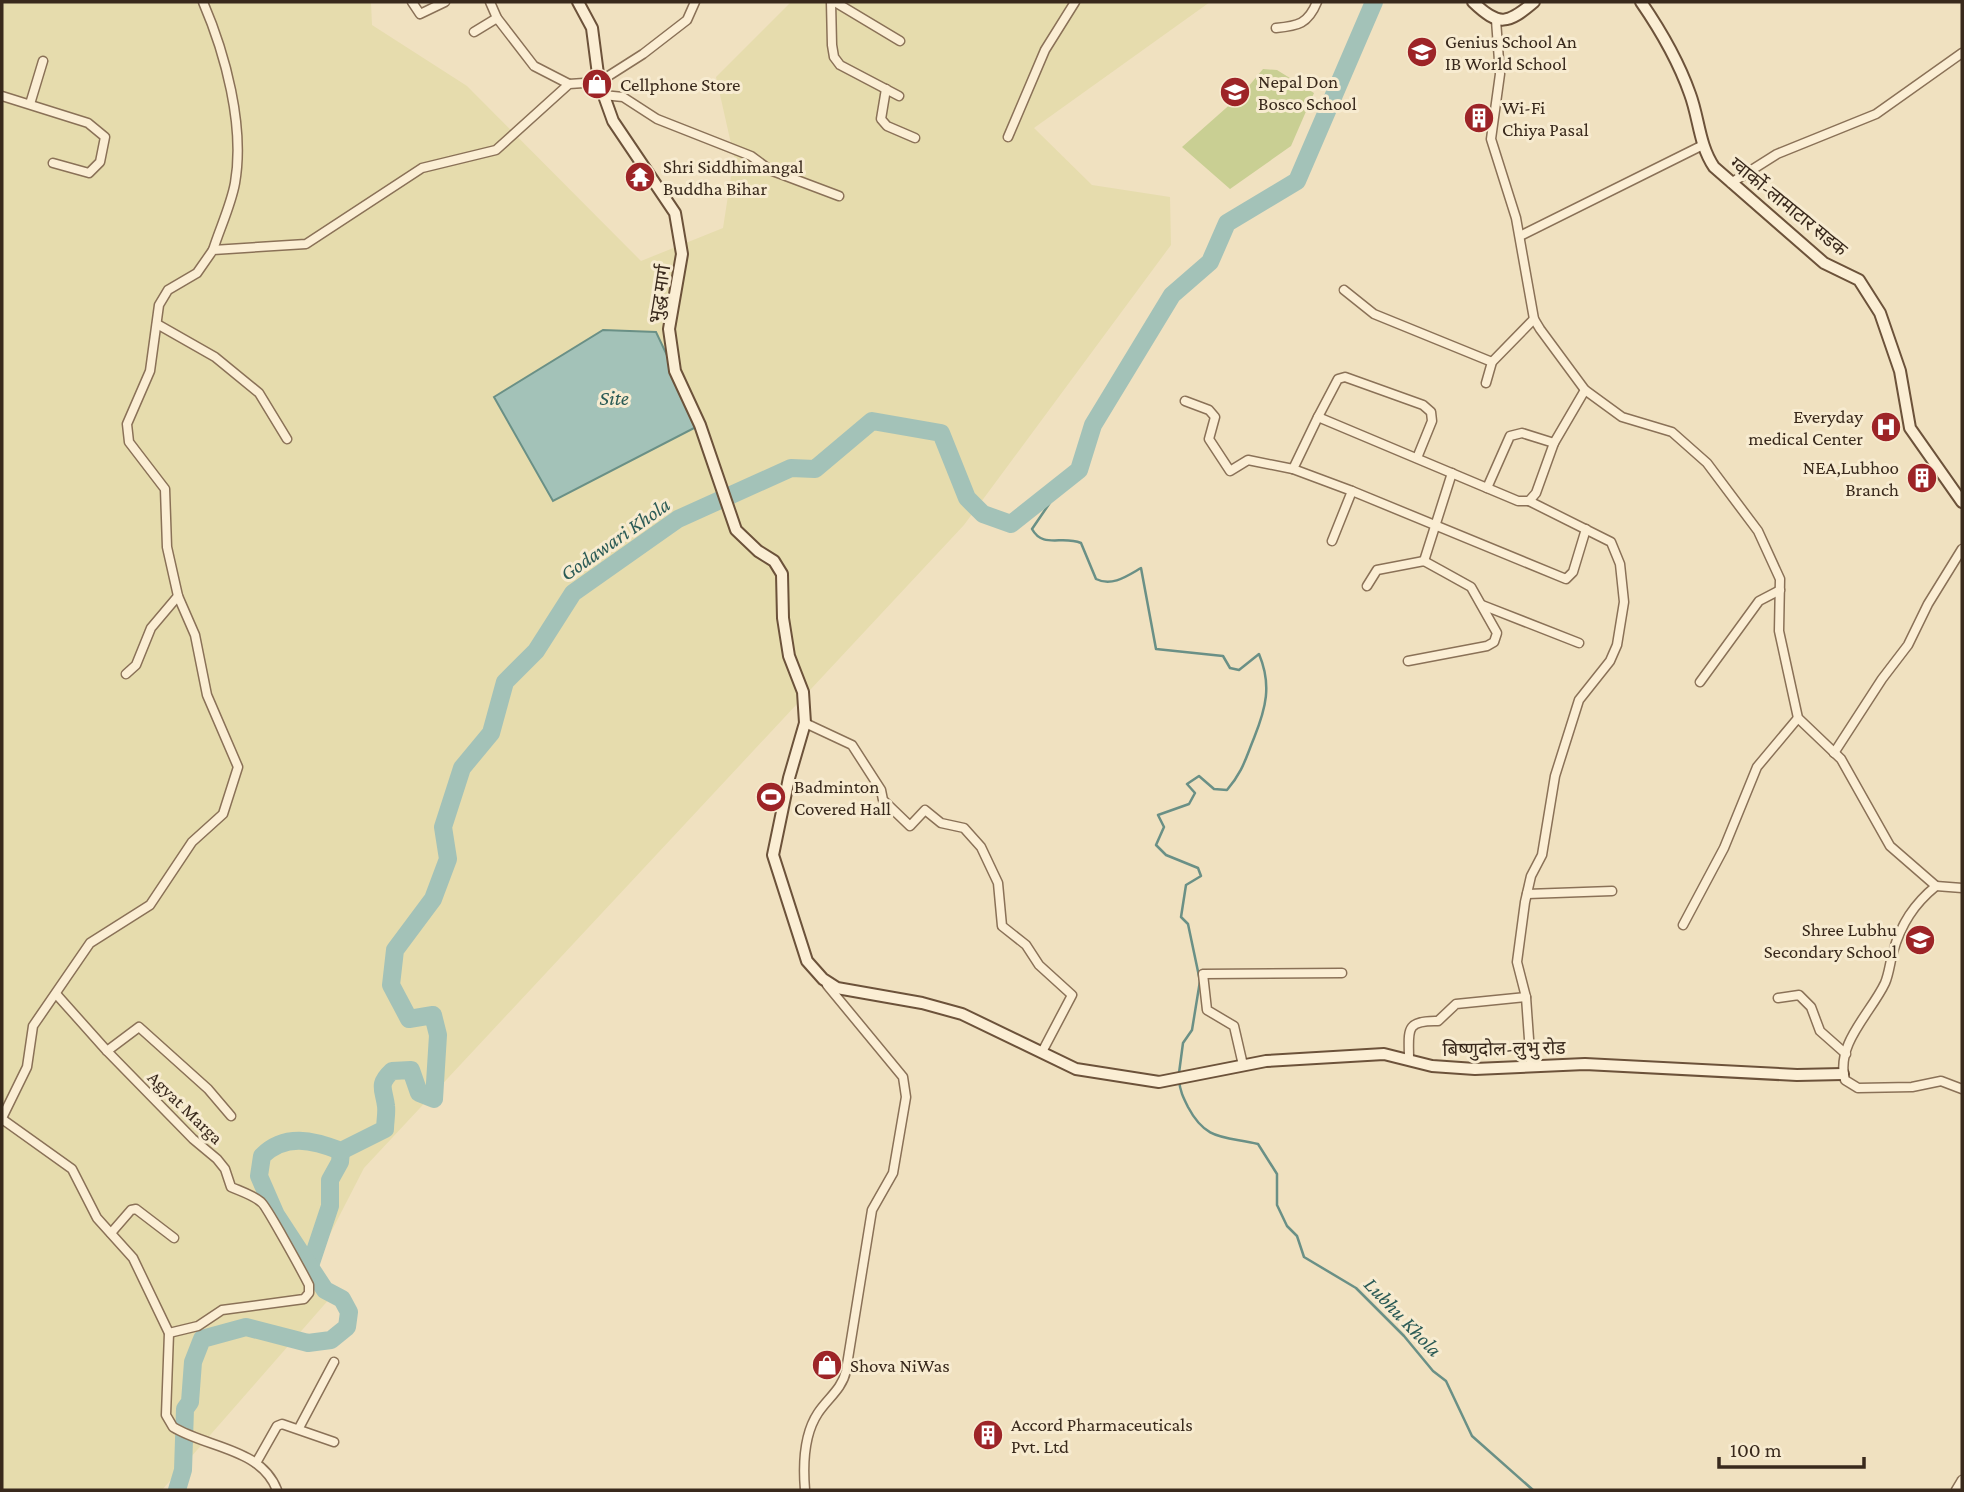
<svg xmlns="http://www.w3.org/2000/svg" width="1964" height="1492" viewBox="0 0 1964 1492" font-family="'Crimson Pro','Noto Sans Devanagari',serif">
<rect width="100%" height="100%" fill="#f0e1c0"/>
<path fill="#e6dcad" d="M2,2H371L372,25L467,86L641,261L723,228L734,157L716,77L791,2H1210L1034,128L1092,185L1170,197L1171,245L964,525L364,1168L309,1275L338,1289L162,1490H2Z"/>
<path fill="#c9cf93" d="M1263,69L1277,70L1314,93L1291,146L1230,189L1182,147L1243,93Z"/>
<path fill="#a3c2b8" stroke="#6a9086" stroke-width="2" d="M603,330L656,332L700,425L553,501L494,397Z"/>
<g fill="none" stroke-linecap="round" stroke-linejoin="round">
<g stroke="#6a9086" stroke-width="2.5">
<path d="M1060,488L1032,529C1043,549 1062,535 1081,543L1096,579C1112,587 1127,576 1141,568L1156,649L1223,656L1230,668L1239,670L1259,654C1272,685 1266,708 1254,738C1245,760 1243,771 1227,790L1214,789L1199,776L1187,784L1195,793L1189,804L1158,815L1164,827L1156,845L1166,855L1198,868L1201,876L1186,885L1181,917L1188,924L1200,981L1192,1030L1183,1043L1179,1073"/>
<path d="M1179,1080C1180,1091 1183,1097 1188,1107C1206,1141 1223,1136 1258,1144L1277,1174V1205L1287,1226L1297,1236L1304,1257L1356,1288L1404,1336L1433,1371L1446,1381L1472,1436L1533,1490"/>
</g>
<g stroke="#a3c2b8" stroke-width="18">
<path d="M309,1269L330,1206V1180L340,1162L341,1151"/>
<path d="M177,1490L183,1470L185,1409L190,1402L193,1362L202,1339L246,1327L308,1343L331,1340L347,1327L349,1312L342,1299L325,1290L276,1215L259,1176L262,1156C285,1133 313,1140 341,1151L385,1129C385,1122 387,1113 386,1106C384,1089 377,1085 392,1071L411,1070L419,1093L434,1099L438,1035L433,1015L409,1019L391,985L395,950L433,899L448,859L443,827L462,768L491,733L505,682L536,651L573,593L678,519L791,468L815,469L872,421L941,433L967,498L983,514L1011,524L1079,470L1093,425L1172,295L1210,262L1227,223L1297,181L1374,2"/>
</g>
<g stroke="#8a7157" stroke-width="11">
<g id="street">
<path d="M203,2C225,53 245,126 235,183C231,205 220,228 213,250"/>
<path d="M412,2L420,14L445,2"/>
<path d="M490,2L497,18L534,66L569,84"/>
<path d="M831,2L832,45L834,57L840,65L899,96"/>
<path d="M835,2L900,41"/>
<path d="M1496,20L1500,74L1491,139L1516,218L1534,319L1540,329L1585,390L1622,417L1672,432L1707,463L1758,531L1780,579L1779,631L1798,718L1841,759L1890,846L1936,886C1914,904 1901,924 1893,952C1890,962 1889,974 1885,983C1871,1013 1835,1044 1845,1080L1858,1088L1912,1087L1941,1081L1962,1089"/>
<path d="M1276,28C1298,26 1308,24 1317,2"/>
<path d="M474,32L497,18"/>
<path d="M886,89L881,119L887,126L915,138"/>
<path d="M603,95L623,97L657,119L751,156L770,170L839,196"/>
<path d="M2,96L88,123L105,137L100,162L89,173L53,163"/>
<path d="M30,104L43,61"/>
<path d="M1008,137L1045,50L1075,2"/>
<path d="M1731,183L1777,154L1876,114L1962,53"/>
<path d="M1520,236L1703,145"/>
<path d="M1344,290L1374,314L1492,362"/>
<path d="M157,324L215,357L259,393L287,439"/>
<path d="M1486,383L1492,362L1534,319"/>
<path d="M1185,401L1209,410L1215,417L1209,439L1230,471L1248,460L1293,469"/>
<path d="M1318,417L1338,379L1345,377L1423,405L1431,412L1432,421L1417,458"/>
<path d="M1487,488L1510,436L1522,433L1554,443"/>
<path d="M1352,491L1566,579L1573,572L1586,529"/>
<path d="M1529,501L1611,542L1620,564L1624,602L1617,645L1610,661L1579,700L1555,776L1542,855L1531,876L1525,902L1517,962L1526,997L1531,1067"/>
<path d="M1332,541L1352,491L1293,469L1318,417L1518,501H1529L1536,493L1554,443L1585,390"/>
<path d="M1424,561L1452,473"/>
<path d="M1367,586L1377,570L1424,561L1444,572L1471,587L1497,633L1494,642L1487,646L1408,661"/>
<path d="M1482,605L1579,643"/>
<path d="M126,674L136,665L151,628L178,596"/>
<path d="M1700,682L1759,601L1780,590"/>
<path d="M805,723L852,745L881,790L883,800L910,826L925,810L941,823L964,828L981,847L998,883L1002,926L1026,945L1039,965L1072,995L1042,1052"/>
<path d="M1834,753L1882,679L1908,645L1928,604L1962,549"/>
<path d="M1936,886L1962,888"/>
<path d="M1527,894L1612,891"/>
<path d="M1683,925L1724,848L1757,767L1798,718"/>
<path d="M57,995L107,1051L193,1139L217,1159L225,1169L231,1187C240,1191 253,1195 261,1202C266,1205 304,1275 309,1285V1293L304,1299L222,1310L198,1326L169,1333"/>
<path d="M1778,998L1799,995L1811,1007L1820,1031L1846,1054"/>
<path d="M107,1051L139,1027L208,1089L231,1116"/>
<path d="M1409,1059C1409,1031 1404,1020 1438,1021L1456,1004L1526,997"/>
<path d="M1243,1065L1234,1026L1207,1010L1203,974L1342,973"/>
<path d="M2,1118L27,1067L33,1026L90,943L150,905L192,842L223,814L238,767L207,695L195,635L178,596L167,547L165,489L129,442L127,424L150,371L159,305L168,290L197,273L213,250L306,244L422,168L496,150L569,84L599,82L643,54L687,20L695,2"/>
<path d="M2,1119L72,1169L97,1218L133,1258L169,1333L166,1415L173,1427C207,1448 261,1448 277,1490"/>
<path d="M111,1233L131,1210L136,1209L174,1238"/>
<path d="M299,1428L334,1362"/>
<path d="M256,1463L277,1426L282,1424L334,1442"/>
<path d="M805,1490C803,1466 804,1434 818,1413C828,1398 842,1389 846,1371L872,1210L893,1173L906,1097L903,1077L827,985"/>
<path d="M1956,1490L1962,1480"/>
</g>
</g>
<g stroke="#6c523a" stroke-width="14">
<g id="secondary">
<path d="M578,2L592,28L599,82L613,121L675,213L682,254L669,329L675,371L700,425L736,530L758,551L774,561L782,574L783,618L789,656L803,692L805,723L789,778L773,855L807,961L823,979L837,988L922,1003L962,1014L1076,1069L1159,1082L1266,1061L1384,1054L1432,1066L1475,1069L1585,1064L1797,1075L1843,1074"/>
<path d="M1473,2C1499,27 1508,24 1534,2"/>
<path d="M1641,2C1661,31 1678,60 1690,94C1699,118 1699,145 1714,167L1824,263L1859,280L1880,313L1900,371L1910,428L1962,502"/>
</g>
</g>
<use href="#street" stroke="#fbeed4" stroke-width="8"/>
<use href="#secondary" stroke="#fbeed4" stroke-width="10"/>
</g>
<defs>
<g id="school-disc" transform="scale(1.575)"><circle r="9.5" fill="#9d2427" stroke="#f7ebd0"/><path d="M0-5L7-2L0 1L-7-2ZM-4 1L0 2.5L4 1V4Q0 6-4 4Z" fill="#fff"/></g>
<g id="shop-disc" transform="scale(1.575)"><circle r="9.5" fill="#9d2427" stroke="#f7ebd0"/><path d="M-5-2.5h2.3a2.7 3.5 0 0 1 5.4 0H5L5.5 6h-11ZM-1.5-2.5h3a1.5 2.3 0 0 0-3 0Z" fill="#fff"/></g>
<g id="building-disc" transform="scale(1.575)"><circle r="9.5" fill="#9d2427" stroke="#f7ebd0"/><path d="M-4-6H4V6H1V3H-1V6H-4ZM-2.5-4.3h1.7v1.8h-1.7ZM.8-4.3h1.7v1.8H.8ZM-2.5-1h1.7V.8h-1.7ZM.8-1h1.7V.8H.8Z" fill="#fff"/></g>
<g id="temple-disc" transform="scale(1.575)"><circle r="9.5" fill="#9d2427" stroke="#f7ebd0"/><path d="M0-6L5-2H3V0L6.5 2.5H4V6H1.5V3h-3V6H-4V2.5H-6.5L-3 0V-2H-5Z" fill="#fff"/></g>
<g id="hospital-disc" transform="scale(1.575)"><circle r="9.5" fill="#9d2427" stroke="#f7ebd0"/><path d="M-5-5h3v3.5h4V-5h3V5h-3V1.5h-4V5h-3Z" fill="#fff"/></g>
<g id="stadium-disc" transform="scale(1.575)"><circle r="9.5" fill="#9d2427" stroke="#f7ebd0"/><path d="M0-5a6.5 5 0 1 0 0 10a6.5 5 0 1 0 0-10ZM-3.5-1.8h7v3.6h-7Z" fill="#fff"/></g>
</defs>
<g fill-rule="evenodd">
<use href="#school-disc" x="1422" y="52"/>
<use href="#shop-disc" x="597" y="84"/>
<use href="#school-disc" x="1235" y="92"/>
<use href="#building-disc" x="1479" y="118"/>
<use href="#temple-disc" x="640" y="177"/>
<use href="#hospital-disc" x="1886" y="427"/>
<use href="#building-disc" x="1922" y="478"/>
<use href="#stadium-disc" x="771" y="797"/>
<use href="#school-disc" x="1920" y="940"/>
<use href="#shop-disc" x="827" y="1365"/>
<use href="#building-disc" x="988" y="1435"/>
</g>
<g text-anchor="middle" stroke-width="6" stroke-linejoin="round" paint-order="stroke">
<g font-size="19" fill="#39291c" stroke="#f7ebd0" text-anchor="start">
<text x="1445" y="48">Genius School An<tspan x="1445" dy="22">IB World School</tspan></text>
<text x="1258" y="88">Nepal Don<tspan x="1258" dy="22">Bosco School</tspan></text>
<text x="620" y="91">Cellphone Store</text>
<text x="1502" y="114">Wi-Fi<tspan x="1502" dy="22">Chiya Pasal</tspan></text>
<text x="663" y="173">Shri Siddhimangal<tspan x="663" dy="22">Buddha Bihar</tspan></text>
<text x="1863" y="423" text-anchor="end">Everyday<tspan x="1863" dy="22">medical Center</tspan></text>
<text x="1899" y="474" text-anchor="end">NEA,Lubhoo<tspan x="1899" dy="22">Branch</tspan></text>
<text x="794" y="793">Badminton<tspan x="794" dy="22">Covered Hall</tspan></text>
<text x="1897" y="936" text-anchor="end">Shree Lubhu<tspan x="1897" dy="22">Secondary School</tspan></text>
<text x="850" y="1372">Shova NiWas</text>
<text x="1011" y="1431">Accord Pharmaceuticals<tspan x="1011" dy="22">Pvt. Ltd</tspan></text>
</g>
<g font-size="19" fill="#39291c" stroke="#f7ebd0">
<text transform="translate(1789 206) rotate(39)" y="7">ग्वार्को-लामाटार सडक</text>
<text transform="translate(659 294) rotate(-81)" y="7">भुद्ध मार्ग</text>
<text transform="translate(1504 1048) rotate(-1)" y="7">बिष्णुदोल-लुभु रोड</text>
<text transform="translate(186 1107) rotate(44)" y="7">Agyat Marga</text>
</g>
<g font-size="21" font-style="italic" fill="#2a5a55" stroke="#f7ebd0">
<text x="614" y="405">Site</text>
<text transform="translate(615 539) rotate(-35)" y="7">Godawari Khola</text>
<text transform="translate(1403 1317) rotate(46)" y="7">Lubhu Khola</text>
</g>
</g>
<rect width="1964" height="1492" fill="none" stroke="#39291c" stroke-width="7"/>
<path d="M1719 1457v10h145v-10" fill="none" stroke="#39291c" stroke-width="3.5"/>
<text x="1730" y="1457" font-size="21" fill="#39291c" stroke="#f7ebd0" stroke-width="5" paint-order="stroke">100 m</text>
</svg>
